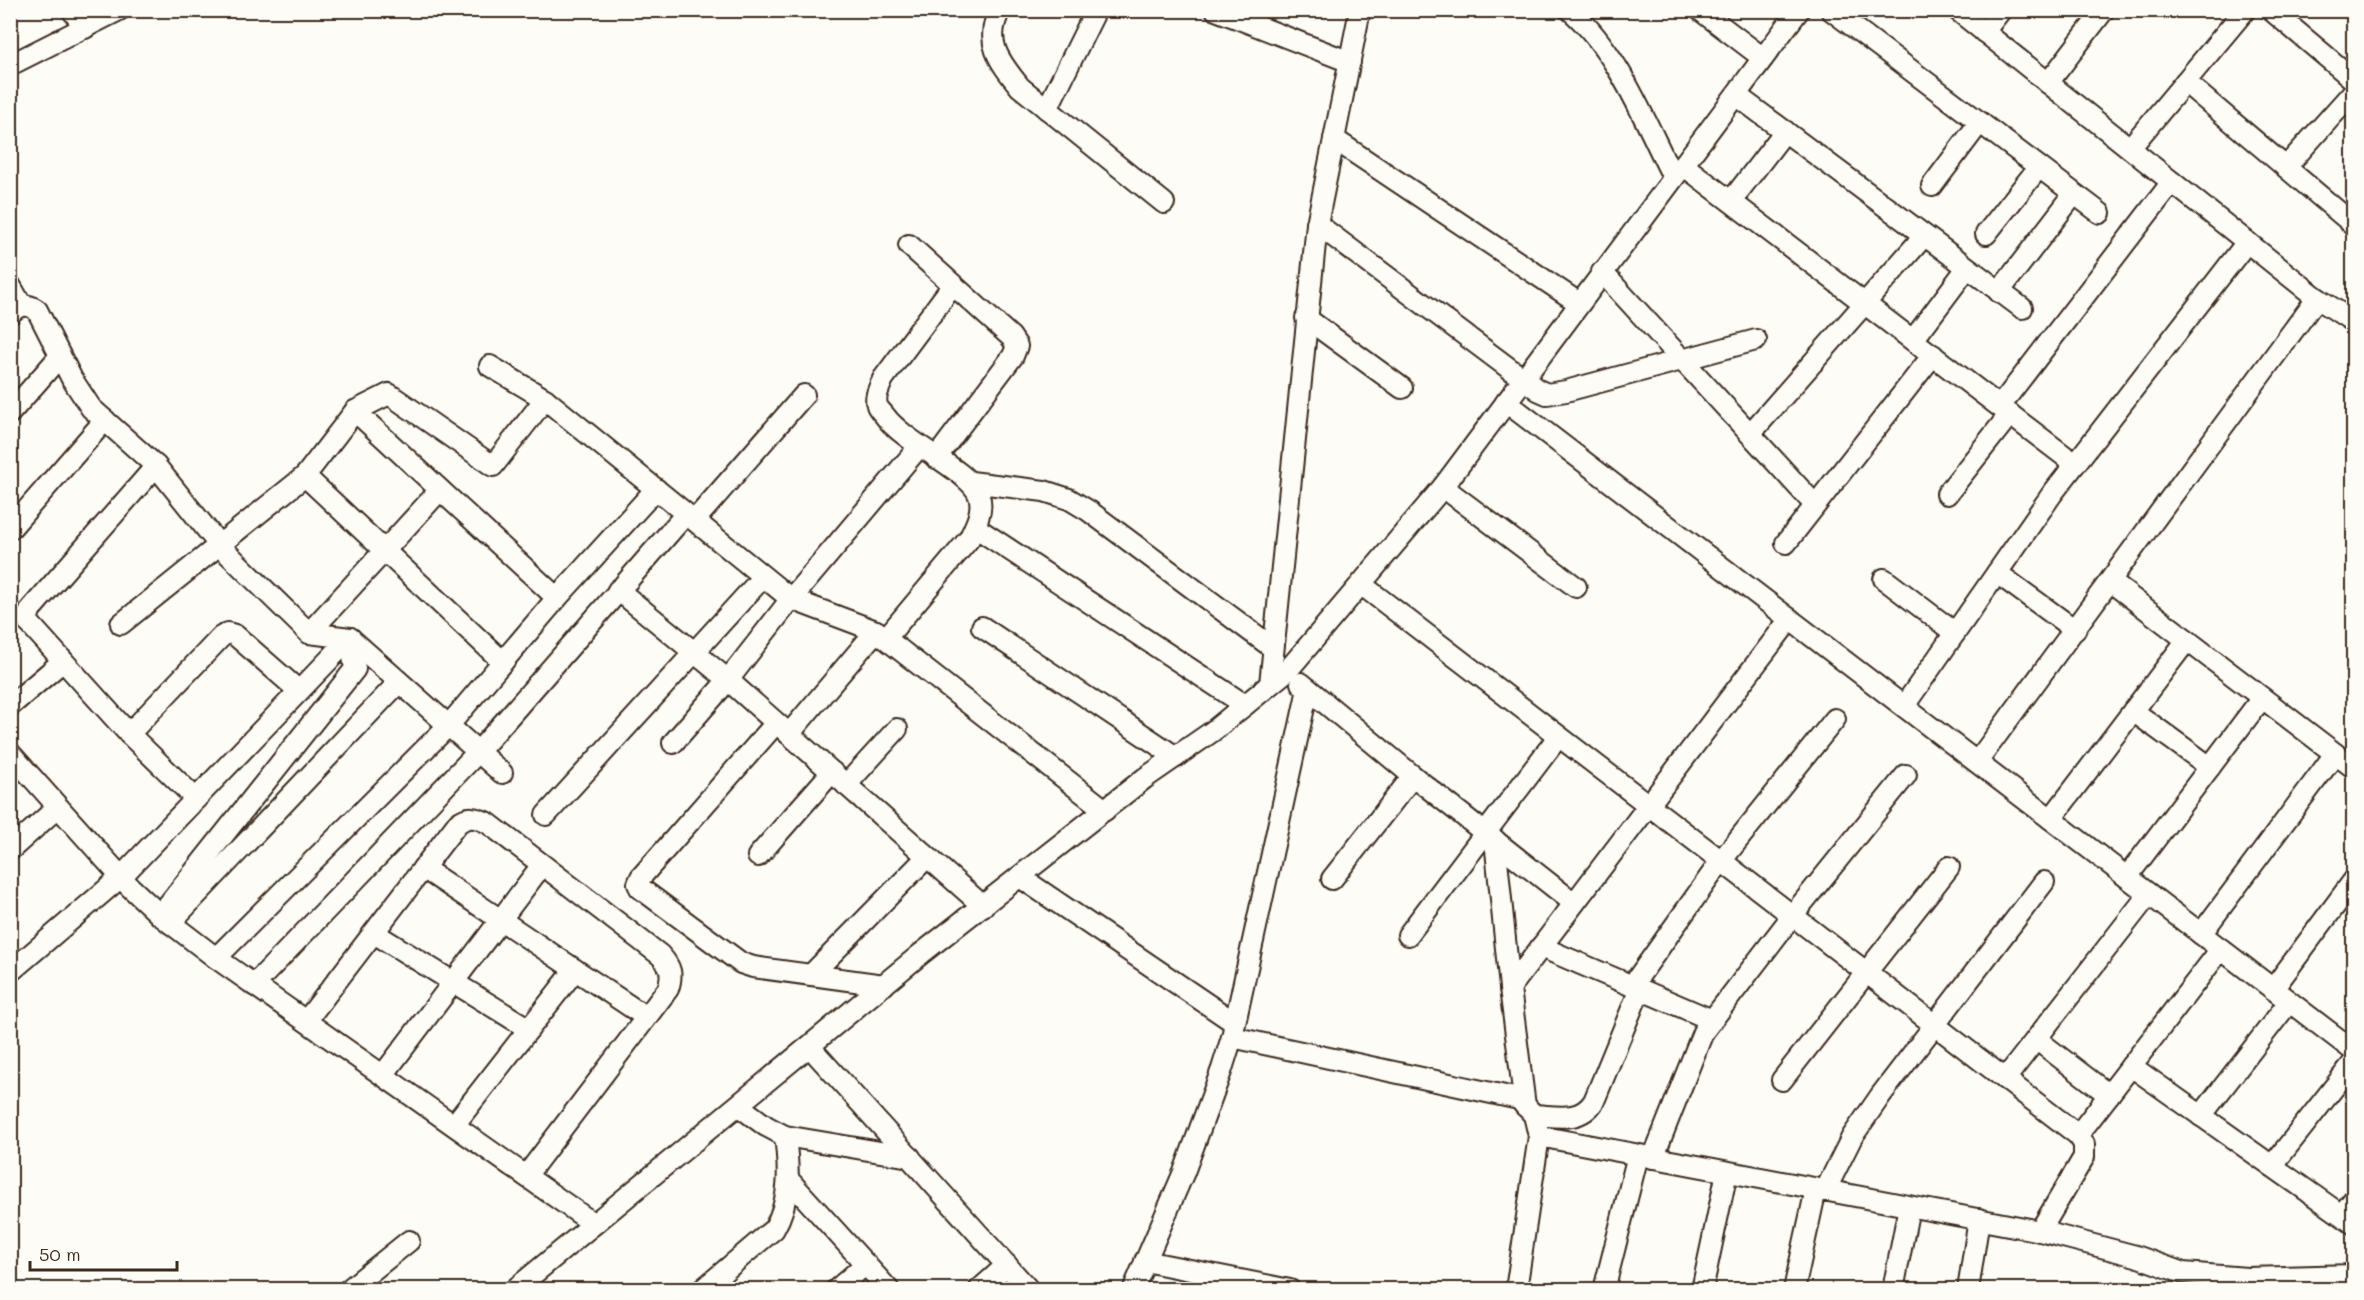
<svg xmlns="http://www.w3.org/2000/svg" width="2364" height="1300" viewBox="0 0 2364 1300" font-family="Mali,sans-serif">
<rect width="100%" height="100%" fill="#fdfcf7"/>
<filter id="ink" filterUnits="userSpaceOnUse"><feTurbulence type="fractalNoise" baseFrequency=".0167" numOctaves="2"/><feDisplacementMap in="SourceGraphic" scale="12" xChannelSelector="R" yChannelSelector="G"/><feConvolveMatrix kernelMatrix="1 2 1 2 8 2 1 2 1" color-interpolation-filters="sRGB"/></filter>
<g filter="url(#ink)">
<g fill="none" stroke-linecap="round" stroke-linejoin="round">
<g stroke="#3b2a1e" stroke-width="24">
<g id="minor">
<path d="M72,10L85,28"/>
<path d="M1000,10C983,42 1000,62 1020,87L1164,203"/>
<path d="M1216,10L1350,62"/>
<path d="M1570,10C1618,51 1645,122 1673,177"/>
<path d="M1700,10L1763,58"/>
<path d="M1831,10L2100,213"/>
<path d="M1957,10L2317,298L2354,322"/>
<path d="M2271,10L2354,80"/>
<path d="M1984,32L2001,10"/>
<path d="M10,65L119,10"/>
<path d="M2185,82L2354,225"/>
<path d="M2048,83L2104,10"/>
<path d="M1736,95L2022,308"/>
<path d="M1047,109L1096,10"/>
<path d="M1334,139L1579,303"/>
<path d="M2130,148L2245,10"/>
<path d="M1683,165L2075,464"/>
<path d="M2286,167L2354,91"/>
<path d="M1932,186L1980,122"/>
<path d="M1731,201L1785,131"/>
<path d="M1317,224L1538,390L1547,394L1566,391L1756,340"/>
<path d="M1986,234L2039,167"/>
<path d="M909,245L1011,337L1017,346L1013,356L936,458"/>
<path d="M1602,272L1815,505"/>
<path d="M10,285L22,306"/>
<path d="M1999,292L2074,194"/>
<path d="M10,314C19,304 27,303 37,310L72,379L91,408L156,466L220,546L309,633L350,638L502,773"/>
<path d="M1306,318L1402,388"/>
<path d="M1913,340L1967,268"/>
<path d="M490,366L545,399L791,599L876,631L1105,810"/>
<path d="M1506,402L2354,1051"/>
<path d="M2000,406L2172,182"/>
<path d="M355,411L557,598"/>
<path d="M10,413L60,356"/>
<path d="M1750,434L1924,236"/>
<path d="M156,466L31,609L28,616L29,623L129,734L196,799"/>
<path d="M305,476L503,662"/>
<path d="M971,482L1044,491L1069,499L1089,511L1273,648"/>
<path d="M1443,487L1576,587"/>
<path d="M1947,494L2010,414"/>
<path d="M695,520L804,395"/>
<path d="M975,527L1245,705"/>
<path d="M10,529L105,420"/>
<path d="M1786,543L1933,355"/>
<path d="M1997,573L2075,630"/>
<path d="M1884,579L1955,633"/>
<path d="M2111,582L2354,768"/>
<path d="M1362,585L2078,1135L2084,1144V1157L2040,1231"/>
<path d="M618,590L728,680L983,906"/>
<path d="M121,624L305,476L355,411L389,394L493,466L545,399"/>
<path d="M982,627L1176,757"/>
<path d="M309,633L440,490"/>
<path d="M886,638L969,539C975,527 984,510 979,496C972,472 904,443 885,416C883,413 878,409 877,405C874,396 880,387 883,379L953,285"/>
<path d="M1301,683L1413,776L1574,903"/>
<path d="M1270,684L1317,224L1360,10"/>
<path d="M10,706L63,661"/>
<path d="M1904,706L2052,494L2247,242"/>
<path d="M2133,711L2210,767"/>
<path d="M776,723L641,877L638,884L640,888L741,963L753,967L884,985"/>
<path d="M129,734L221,637L228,633L235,635L299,691"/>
<path d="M789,734L876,631"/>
<path d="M673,743L728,680L791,599L919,447"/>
<path d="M10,753L130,887L160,915L216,958L594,1224"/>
<path d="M1977,762L2317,298"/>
<path d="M846,785L897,729"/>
<path d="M546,815L763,577"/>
<path d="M2051,819L2187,640"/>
<path d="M1495,840L1510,988L1525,1106"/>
<path d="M10,850L58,807"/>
<path d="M758,856L832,772"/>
<path d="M423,868L646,1017"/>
<path d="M1020,877L1235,1023"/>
<path d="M2127,877L2262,698"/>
<path d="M1332,879L1413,776"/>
<path d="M160,915L355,669L350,638"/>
<path d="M170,923L399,682"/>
<path d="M374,933L529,1029"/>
<path d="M2201,934L2335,754"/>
<path d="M1408,935L1558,737"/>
<path d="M1541,947L1712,1020"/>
<path d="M216,958L449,725L557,598L656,489"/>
<path d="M10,972L121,877L350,638"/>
<path d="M811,975L927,857"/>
<path d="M254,985L478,752L685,515"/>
<path d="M1632,986L1721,861L1835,719"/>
<path d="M1510,988L1790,619"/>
<path d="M2273,989L2354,880"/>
<path d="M306,1021L457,824C468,815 475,817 488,823L660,955C671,967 673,974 668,989L526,1176"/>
<path d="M1232,1037L1519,1099L1534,1115L1539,1136L1516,1290"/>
<path d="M2036,1039L2109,1095"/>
<path d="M810,1047L1029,1290"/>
<path d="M2131,1066L2354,1224"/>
<path d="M383,1075L542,865"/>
<path d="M2005,1079L2149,894"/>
<path d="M1782,1080L1949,867"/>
<path d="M739,1106L766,1126L785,1136L910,1157"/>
<path d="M1534,1115C1557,1116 1580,1123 1594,1101L1640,989"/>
<path d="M2201,1116L2289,1002"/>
<path d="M454,1125L575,970"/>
<path d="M2078,1135L2221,949"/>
<path d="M1539,1136L2040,1231L2136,1256L2183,1273L2247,1278L2354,1275"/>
<path d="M1653,1158L1703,1032L1792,916L1906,775"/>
<path d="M2272,1166L2354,1062"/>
<path d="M788,1179L889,1290"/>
<path d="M1825,1191L1852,1137L1881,1095L2044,882"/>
<path d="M2342,1215L2354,1199"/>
<path d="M1145,1261L1290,1290"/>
<path d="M348,1290L409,1241"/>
<path d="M514,1290L922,953L1145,778L1213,731L1288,670L1443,487L1799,10"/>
<path d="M702,1290L774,1229C791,1200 789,1168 785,1136"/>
<path d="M836,1290L866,1264"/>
<path d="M979,1290L1007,1265"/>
<path d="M1133,1290L1184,1172L1222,1069L1232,1037L1308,689"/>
<path d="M1604,1290L1638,1155"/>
<path d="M1702,1290L1727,1172"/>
<path d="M1794,1290L1816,1189"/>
<path d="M1893,1290L1909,1207"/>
<path d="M1968,1290L1979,1219"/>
</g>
</g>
<use href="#minor" stroke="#fdfcf7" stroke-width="20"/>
</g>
</g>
<rect width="2364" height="1300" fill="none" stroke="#fdfcf7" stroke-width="36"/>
<rect x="18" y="18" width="2328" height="1264" fill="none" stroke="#3b2a1e" stroke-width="2" filter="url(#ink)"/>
<path d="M30 1261v9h147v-9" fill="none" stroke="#3b2a1e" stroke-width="3"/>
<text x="39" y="1261" font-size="18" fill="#3b2a1e" stroke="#fdfcf7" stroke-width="4.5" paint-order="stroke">50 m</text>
</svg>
